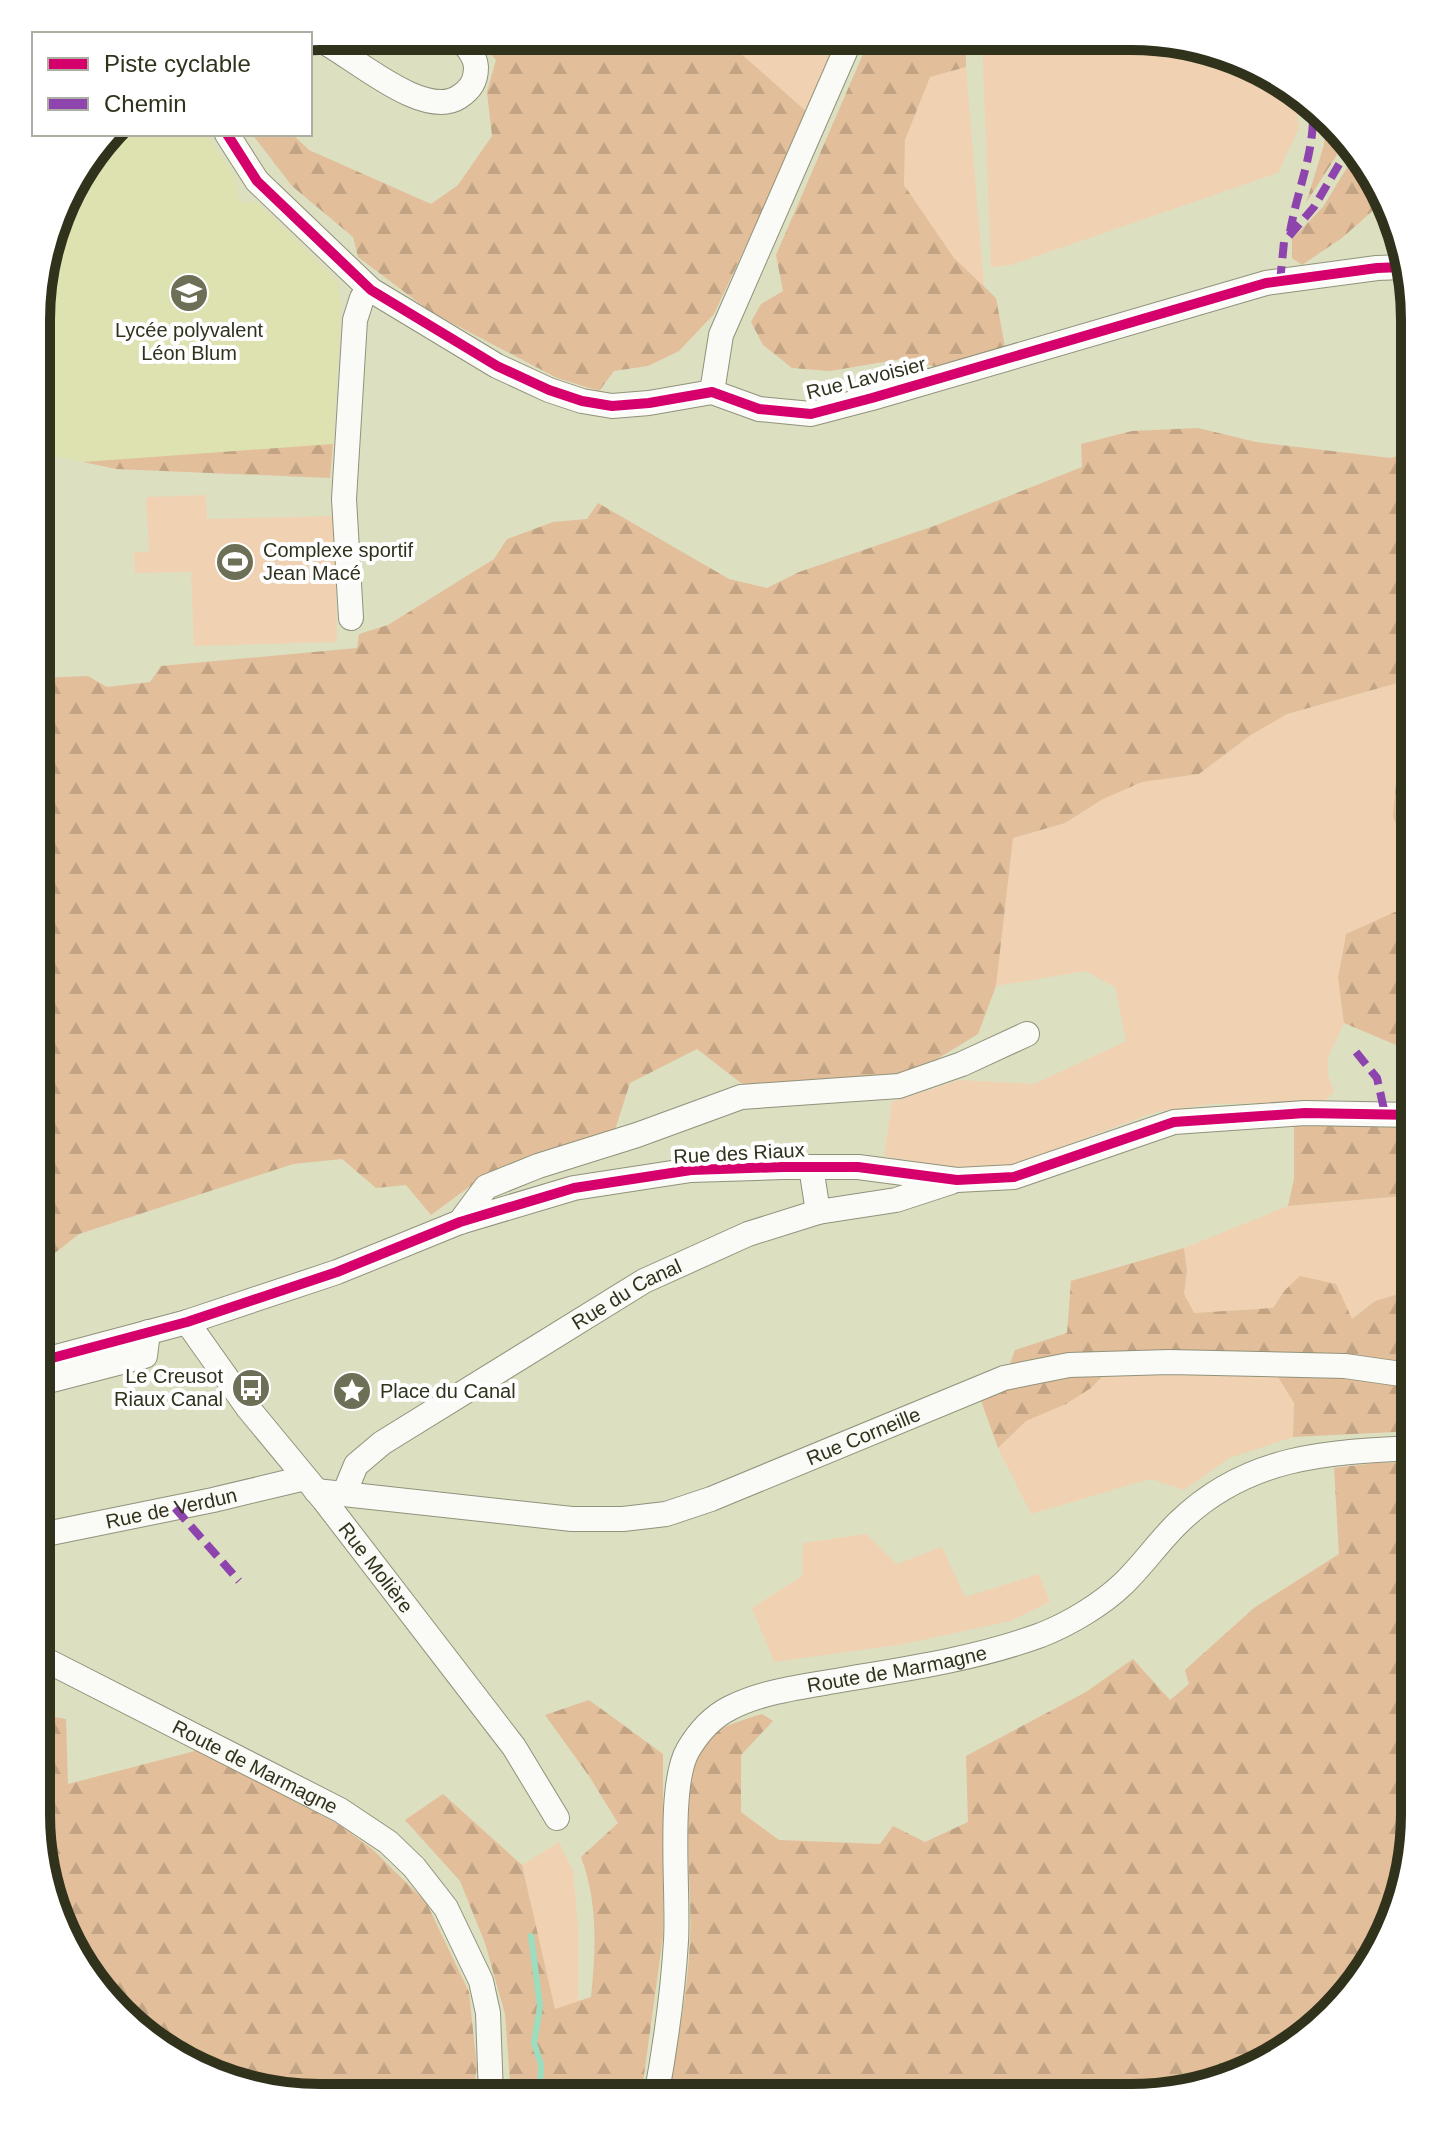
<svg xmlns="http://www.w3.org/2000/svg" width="1451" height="2134" viewBox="0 0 1451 2134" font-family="Arial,sans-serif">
<defs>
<pattern id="forest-firs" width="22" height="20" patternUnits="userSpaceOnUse" patternTransform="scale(2)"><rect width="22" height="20" fill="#e2be9a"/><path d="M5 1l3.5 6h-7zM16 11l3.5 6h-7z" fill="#c2a484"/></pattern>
</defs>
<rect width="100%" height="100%" fill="#dddfc1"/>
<path fill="#dee1b0" d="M110,134H207L236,179L239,203L257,202L338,282L341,303L333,444L83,462L38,453V283L74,179Z"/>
<g fill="#f0d2b3">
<path d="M722,37L836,38L808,113Z"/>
<path d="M982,38H1168L1294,91L1299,128L1278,173L1011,265L991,267Z"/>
<path d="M966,67L984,287L954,258L904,185L905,140L930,77Z"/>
<path d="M206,495L207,519L335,516L337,642L194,646L191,572L135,573L134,552H149L146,497Z"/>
<path d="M1415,678V745L1399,749L1393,817L1415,865V894L1397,911L1346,934L1338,978L1344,1023L1328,1058V1075L1334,1092L1324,1102L1212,1104L1156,1112L1011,1165L960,1169L884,1156L892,1102L959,1080L1034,1084L1126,1041L1115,987L1085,971L996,986L1013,838L1065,823L1103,799L1142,782L1199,774L1251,735L1287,714Z"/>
<path d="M1415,1195V1289L1375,1301L1351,1319L1285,1290L1273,1308L1193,1313L1184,1294L1187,1271L1184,1248L1288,1206Z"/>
<path d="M1108,1371L1275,1372L1294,1403L1293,1437L1229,1458L1184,1490L1150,1479L1031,1514L998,1448L1026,1421L1066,1404L1091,1388Z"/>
<path d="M866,1534L897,1564L942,1547L965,1597L1039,1574L1050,1602L1010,1621L904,1644L774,1662L752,1608L802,1576L803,1543Z"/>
<path d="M559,1842L573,1871L578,1925V2002L555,2009L522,1865Z"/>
</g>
<g fill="url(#forest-firs)">
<path d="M476,36L722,37L808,113L714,314L679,351L648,366L614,371L599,391L557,378L431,312L358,257L353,237L292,186L252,134H292L309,150L431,204L458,185L492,136L487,92L496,60Z"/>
<path d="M870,38H966V67L930,77L905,140L904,185L954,258L996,298L1005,347L936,367L907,358L830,371L792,368L763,345L751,322L761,304L783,291L776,255Z"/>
<path d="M1326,122L1344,144L1306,203L1324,145Z"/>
<path d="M1354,156L1387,198L1342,238L1302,265L1292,258V239L1323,207Z"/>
<path d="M1198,428L1256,442L1391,458L1415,450V678L1287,714L1251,735L1199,774L1142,782L1103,799L1065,823L1013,838L996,986L978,1034L901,1081L775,1090L741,1083L697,1049L630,1083L614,1133L488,1173L431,1215L406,1185L376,1188L342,1159L293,1164L79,1234L37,1267L38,678L88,676L107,687L150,682L161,666L357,648L359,634L388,625L494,559L507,539L553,522L587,519L598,503L729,579L767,588L799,572L934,526L1082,467L1081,444L1132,431Z"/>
<path d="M333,444L330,478L116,469L83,462Z"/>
<path d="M1415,745V865L1393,817L1399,748Z"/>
<path d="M1415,894V1053L1344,1023L1338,978L1346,934L1397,911Z"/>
<path d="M1294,1121L1415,1125V1195L1288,1206L1294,1179Z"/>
<path d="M1184,1248L1187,1271L1184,1294L1194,1313L1273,1308L1285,1290L1300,1276L1336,1284L1352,1319L1375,1301L1415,1289V1322L1404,1328L1415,1340V1364L1302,1352H1112L1008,1369L1015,1350L1067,1333L1071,1281Z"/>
<path d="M1108,1371L1091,1388L1066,1404L1026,1421L998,1448L980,1398L1005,1385Z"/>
<path d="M1275,1372L1415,1381V1431L1293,1437L1294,1403Z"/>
<path d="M1415,1462L1414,1833L1367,1972L1256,2069L1131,2098L667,2097C677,2045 688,1992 690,1939C693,1889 678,1787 703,1745C714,1727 744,1720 762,1714L773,1721L741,1755V1812L779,1840L880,1844L893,1826L925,1842L968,1822L966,1756L1086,1692L1133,1659L1170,1700L1189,1684L1185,1670L1254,1608L1339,1554L1334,1468L1376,1463Z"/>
<path d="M589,1700L663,1754V1936L641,2097L511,2096L505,2014L485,1943L460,1881L405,1820L443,1794L522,1865L555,2009L591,1997C596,1950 598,1902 581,1857L618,1823L589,1776L545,1715Z"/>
<path d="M36,1714L66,1719L68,1784L199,1750L338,1824L372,1849L426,1902L469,1992L477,2068L472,2096H284L148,2040L65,1939L36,1814Z"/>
</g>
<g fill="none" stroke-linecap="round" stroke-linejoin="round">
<path stroke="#9cddc0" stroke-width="6" d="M531,1936L540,2006L534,2043L541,2064L540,2096"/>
<g stroke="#91927b" stroke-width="26">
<g id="minor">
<path d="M315,37C349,52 422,121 459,97C471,89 476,81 476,67C475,54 465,44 456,36"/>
<path d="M227,134L257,181L371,290L497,366L549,390L582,401L612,406L649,403L712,392L759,409L811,414L872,398L1266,283L1377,268L1403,267"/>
<path d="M712,392L721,335L851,38"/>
<path d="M351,618L344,499L355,320L362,298L371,290"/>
<path d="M811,1167L818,1212"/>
<path d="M460,1222L486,1187L538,1166L637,1135L741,1097L899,1086L962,1064L1027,1034"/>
<path id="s1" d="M187,1322L248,1408L324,1500L514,1747L557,1818"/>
<path d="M37,1362L187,1322L337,1272L460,1222L574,1188L691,1170L783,1167H858L957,1180L1014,1177L1174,1122L1305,1113L1415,1115"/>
<path d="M37,1384L145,1356L148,1332"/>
<path id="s2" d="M316,1491L572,1519H623L666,1514L711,1499L1004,1378L1069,1365L1169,1362L1345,1366L1415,1376"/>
<path id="s3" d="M344,1494L356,1465L382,1443L644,1281L748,1234L818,1212L896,1200L951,1182"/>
<path id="s4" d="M36,1536L213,1500L305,1478"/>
<path id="s5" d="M36,1655L340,1810L388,1842L414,1867L446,1908L481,1981L488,2013L491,2096"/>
<path id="s6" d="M656,2097C665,2048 673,1990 676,1941C679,1895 667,1786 688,1750C698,1733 712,1717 730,1708C765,1690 809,1686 847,1679C912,1668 978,1658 1041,1635C1069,1624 1101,1605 1123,1584C1143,1565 1159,1541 1179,1522C1247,1456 1326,1452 1415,1448"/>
</g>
</g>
<use href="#minor" stroke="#fafaf6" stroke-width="24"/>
<g stroke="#8e44ad" stroke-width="8" stroke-dasharray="16 8" stroke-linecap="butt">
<path d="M1290,232C1298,186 1315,153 1313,106"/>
<path d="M1280,282L1284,242L1314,207L1348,149"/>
<path d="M1356,1052L1377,1078L1385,1114"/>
<path d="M175,1508L239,1581"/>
</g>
<g stroke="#fff" stroke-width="15">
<g id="cycleway">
<path d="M227,134L257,181L371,290L497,366L549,390L582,401L612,406L649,403L712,392L759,409L811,414L872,398L1266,283L1377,268L1403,267"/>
<path d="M37,1362L187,1322L337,1272L460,1222L574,1188L691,1170L783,1167H858L957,1180L1014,1177L1174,1122L1305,1113L1415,1115"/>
</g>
</g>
<use href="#cycleway" stroke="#d6006c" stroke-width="10"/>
</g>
<defs>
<g id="school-disc" transform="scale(2)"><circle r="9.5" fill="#6d6f56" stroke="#fff"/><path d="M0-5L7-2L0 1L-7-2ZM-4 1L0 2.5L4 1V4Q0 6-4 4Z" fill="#fff"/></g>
<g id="stadium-disc" transform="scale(2)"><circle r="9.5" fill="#6d6f56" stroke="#fff"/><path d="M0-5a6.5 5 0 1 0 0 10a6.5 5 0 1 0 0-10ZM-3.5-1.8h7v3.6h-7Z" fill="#fff"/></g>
<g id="bus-disc" transform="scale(2)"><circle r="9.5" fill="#6d6f56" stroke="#fff"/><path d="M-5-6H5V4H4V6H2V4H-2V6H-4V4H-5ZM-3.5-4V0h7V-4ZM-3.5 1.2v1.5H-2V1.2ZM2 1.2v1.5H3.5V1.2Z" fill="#fff"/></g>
<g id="sight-disc" transform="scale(2)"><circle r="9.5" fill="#6d6f56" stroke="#fff"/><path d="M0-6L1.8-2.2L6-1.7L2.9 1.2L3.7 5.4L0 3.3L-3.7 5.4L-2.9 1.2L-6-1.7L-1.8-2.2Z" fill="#fff"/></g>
</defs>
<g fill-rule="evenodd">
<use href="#school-disc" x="189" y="293"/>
<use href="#stadium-disc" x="235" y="562"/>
<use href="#bus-disc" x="251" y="1388"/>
<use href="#sight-disc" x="352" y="1391"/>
</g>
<g text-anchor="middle" stroke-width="8" stroke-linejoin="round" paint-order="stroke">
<g font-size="20" fill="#31321c" stroke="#fff" text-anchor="start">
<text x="189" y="337" text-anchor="middle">Lycée polyvalent<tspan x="189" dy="23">Léon Blum</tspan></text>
<text x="263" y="557">Complexe sportif<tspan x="263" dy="23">Jean Macé</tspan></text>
<text x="223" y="1383" text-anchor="end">Le Creusot<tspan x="223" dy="23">Riaux Canal</tspan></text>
<text x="380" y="1398">Place du Canal</text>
</g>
<g font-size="20" fill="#31321c" stroke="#fff">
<text transform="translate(866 378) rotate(-14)" y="7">Rue Lavoisier</text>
<text transform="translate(739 1153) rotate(-3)" y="7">Rue des Riaux</text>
<text dy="7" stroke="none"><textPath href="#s3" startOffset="352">Rue du Canal</textPath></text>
<text dy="7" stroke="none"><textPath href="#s2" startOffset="564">Rue Corneille</textPath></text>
<text dy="7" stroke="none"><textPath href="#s4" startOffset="138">Rue de Verdun</textPath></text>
<text dy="7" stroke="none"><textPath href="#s1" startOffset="310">Rue Molière</textPath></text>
<text dy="7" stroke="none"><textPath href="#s6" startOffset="582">Route de Marmagne</textPath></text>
<text dy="7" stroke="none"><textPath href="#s5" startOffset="246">Route de Marmagne</textPath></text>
</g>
</g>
<path d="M0 0H1451V2134H0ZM320 50H1131A270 270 0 0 1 1401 320V1814A270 270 0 0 1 1131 2084H320A270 270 0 0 1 50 1814V320A270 270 0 0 1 320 50Z" fill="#fff" fill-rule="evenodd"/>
<path fill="none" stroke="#31321c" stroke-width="10" d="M320 50H1131A270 270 0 0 1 1401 320V1814A270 270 0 0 1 1131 2084H320A270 270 0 0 1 50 1814V320A270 270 0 0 1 320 50Z"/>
<rect x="32" y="32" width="280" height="104" fill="#ffffff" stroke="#adada4" stroke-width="2"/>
<rect x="48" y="58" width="40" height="12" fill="#d6006c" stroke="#adada4" stroke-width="2"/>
<text x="104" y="72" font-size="24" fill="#31321c">Piste cyclable</text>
<rect x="48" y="98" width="40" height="12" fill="#8e44ad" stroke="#adada4" stroke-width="2"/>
<text x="104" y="112" font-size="24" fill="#31321c">Chemin</text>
</svg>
